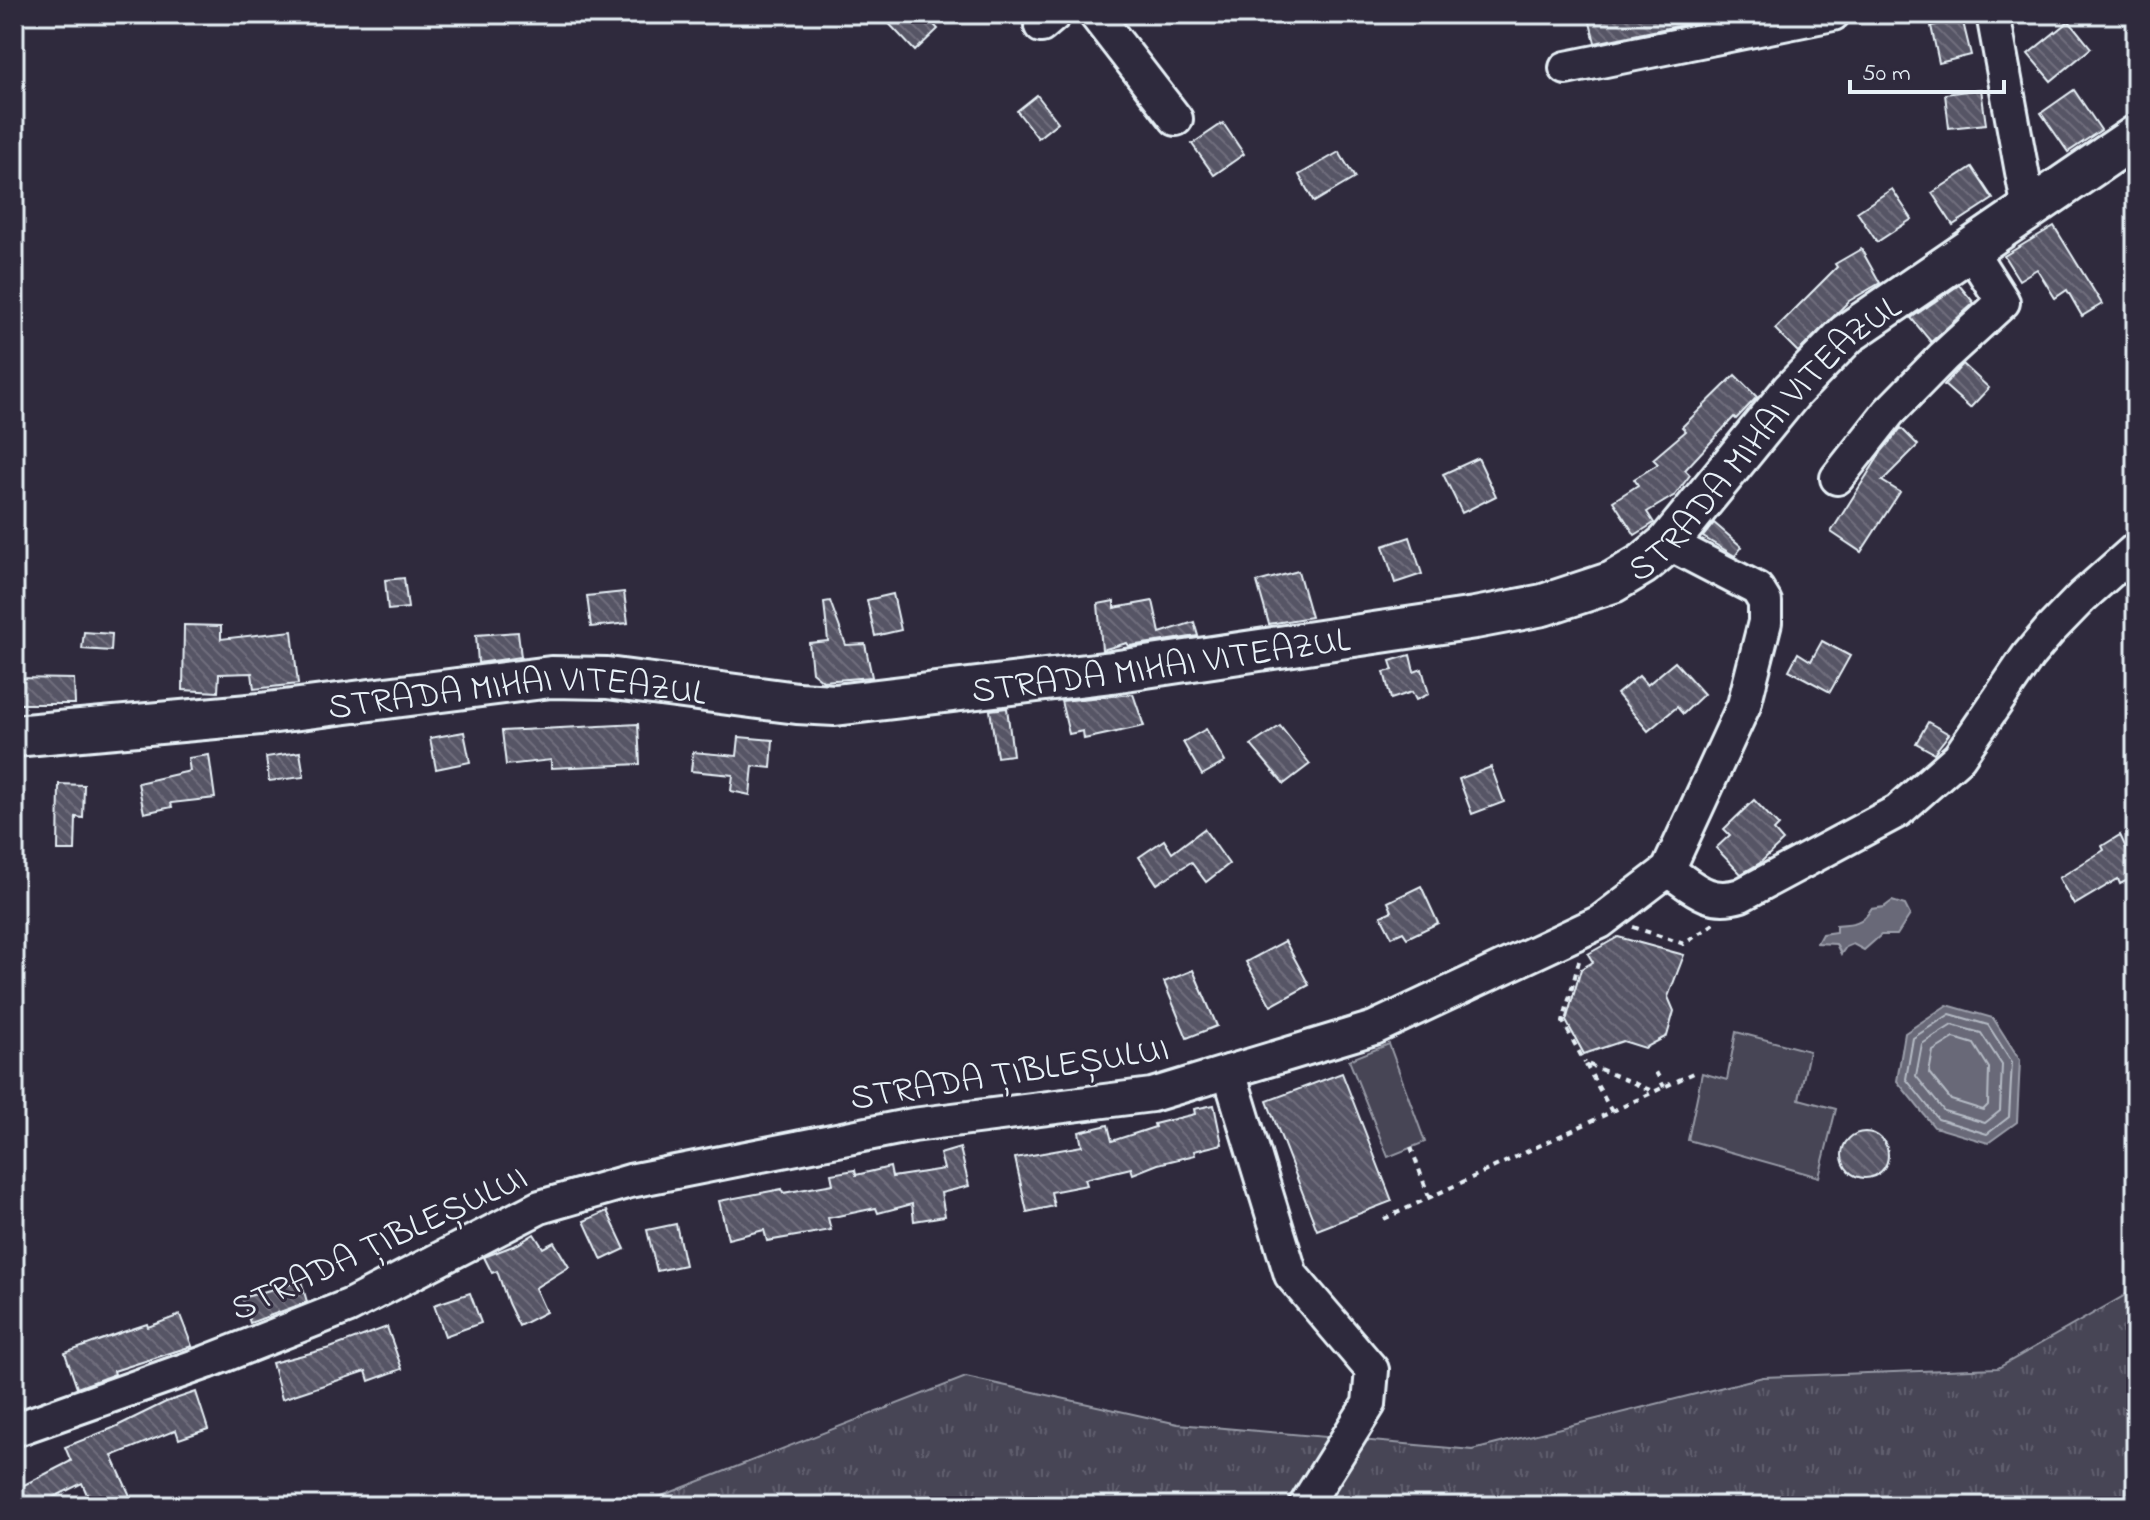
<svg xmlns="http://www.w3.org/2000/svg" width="2150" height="1520" viewBox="0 0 2150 1520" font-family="'Indie Flower',sans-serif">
<defs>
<pattern id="grass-tufts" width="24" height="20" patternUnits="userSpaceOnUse" patternTransform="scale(2)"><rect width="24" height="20" fill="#464455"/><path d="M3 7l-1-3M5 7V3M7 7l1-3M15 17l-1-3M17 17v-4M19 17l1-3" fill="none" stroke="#615f6e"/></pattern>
<pattern id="building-back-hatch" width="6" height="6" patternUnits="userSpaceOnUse" patternTransform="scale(2)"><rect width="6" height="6" fill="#575565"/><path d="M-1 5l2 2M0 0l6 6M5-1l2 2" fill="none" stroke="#6f6e7c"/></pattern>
</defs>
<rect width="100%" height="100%" fill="#2f2a3d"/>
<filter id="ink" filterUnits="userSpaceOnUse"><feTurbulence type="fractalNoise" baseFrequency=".0125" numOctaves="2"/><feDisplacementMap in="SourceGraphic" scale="16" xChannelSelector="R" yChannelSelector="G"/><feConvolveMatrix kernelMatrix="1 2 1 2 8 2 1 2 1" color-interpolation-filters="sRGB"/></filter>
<g filter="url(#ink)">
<path fill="url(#grass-tufts)" stroke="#979aa6" stroke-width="2" d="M2136,1289V1506H636L966,1377L1178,1424L1473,1450L1763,1377L1998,1368Z"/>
<g fill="#464455" stroke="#979aa6" stroke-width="2">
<path d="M1736,1032L1809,1051L1799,1099L1836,1109L1819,1177L1688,1140L1702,1073L1727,1080Z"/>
<path d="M1389,1044L1425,1142L1388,1157L1349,1060Z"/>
</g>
<g fill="#696978" stroke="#9c9fab" stroke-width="2">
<path d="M1892,901L1905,905L1910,915L1897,935H1881L1864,950L1853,944L1846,947L1841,954L1836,944L1817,943L1822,934L1836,932V925C1851,924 1863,924 1871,909L1884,907Z"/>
<path d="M1947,1005L1993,1018L2020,1060L2017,1122L1988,1143L1934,1127L1897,1081L1905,1033Z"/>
</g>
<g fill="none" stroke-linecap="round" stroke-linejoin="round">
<g stroke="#b5bbc5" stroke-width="2">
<path d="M1950,1014L1988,1025L2012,1062L2009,1117L1987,1134L1938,1119L1906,1079L1913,1038Z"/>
<path d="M1952,1025L1981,1033L2002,1065L2000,1111L1985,1123L1944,1111L1916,1076L1922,1044Z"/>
<path d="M1954,1038L1974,1044L1989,1068L1988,1105L1983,1110L1951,1100L1929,1073L1933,1051Z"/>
</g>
</g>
<g fill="url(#building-back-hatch)" stroke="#e8f1f8" stroke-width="2">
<path d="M880,14H924L938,29L915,51Z"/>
<path d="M1588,14H1716V18L1595,43Z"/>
<path d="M1962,18L1971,55L1939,63L1931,26Z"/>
<path d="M2069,21L2091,48L2051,81L2028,54Z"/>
<path d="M1981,89L1986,124L1949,128L1945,94Z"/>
<path d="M2074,90L2101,130L2068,152L2041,113Z"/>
<path d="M1037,95L1058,122L1038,138L1017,111Z"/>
<path d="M1223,123L1244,154L1214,175L1192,144Z"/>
<path d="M1339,152L1355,178L1314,202L1299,175Z"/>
<path d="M1972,167L1993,199L1953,225L1932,193Z"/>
<path d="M1892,189L1912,219L1877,242L1857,212Z"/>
<path d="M2054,226L2102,304L2082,316L2067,290L2055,298L2037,269L2019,280L2004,256Z"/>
<path d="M1861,249L1880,283L1849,301L1798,352L1775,329L1837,267L1835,264Z"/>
<path d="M1959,285L1974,303L1931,342L1911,318Z"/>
<path d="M1963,364L1989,388L1970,408L1944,385Z"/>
<path d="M1735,375L1757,397L1736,419L1734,417L1685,470L1690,475L1675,495L1647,512L1654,523L1635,535L1613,501L1638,485L1634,479L1658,464L1653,459L1686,431L1682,427Z"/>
<path d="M1901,428L1918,445L1882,481L1900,492L1861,552L1831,532L1882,451Z"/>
<path d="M1478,458L1496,496L1462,513L1443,474Z"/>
<path d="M1714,523L1742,547L1735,556L1703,537Z"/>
<path d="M1410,537L1422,574L1395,583L1383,546Z"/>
<path d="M1298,571L1311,617L1269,624L1257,582Z"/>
<path d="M404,578L408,608L388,610L385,580Z"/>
<path d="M624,592L628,623L591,627L587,596Z"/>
<path d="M893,594L901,630L875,636L867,600Z"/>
<path d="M830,601L846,645L865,644L872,677L823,681L812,672L809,643L828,641L824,602Z"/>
<path d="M1114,601V608L1153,601L1160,633L1194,622L1198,636L1129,646L1127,643L1102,650L1098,604Z"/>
<path d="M184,625L221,626V639L292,631L298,684L254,689L252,673L219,674L218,692L183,690Z"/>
<path d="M84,632L112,634L111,651L82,649Z"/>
<path d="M518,632L521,657L478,663L476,635Z"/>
<path d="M1822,641L1850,656L1830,692L1789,670L1798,653L1811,661Z"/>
<path d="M1410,655L1414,672L1422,669L1429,694L1416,700L1412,692L1391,699L1384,672L1393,670L1390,661Z"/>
<path d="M1675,662L1704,694L1683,714L1677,707L1648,731L1617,694L1639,676L1647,685Z"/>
<path d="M14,678L74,679L75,704H14Z"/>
<path d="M1133,694L1144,726L1084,739L1083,731L1069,734L1061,701Z"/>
<path d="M1007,708L1013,755L997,757L990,710Z"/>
<path d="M1928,722L1949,734L1934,753L1916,743Z"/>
<path d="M638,724L640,764L551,768V760L506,765L502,731Z"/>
<path d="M1280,726L1310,764L1284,784L1251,745Z"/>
<path d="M1206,729L1225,762L1202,775L1183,742Z"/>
<path d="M464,732L470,762L436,769L430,738Z"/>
<path d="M739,737L773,740L771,768L753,766L750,795L731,791L733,775L691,771L693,752L737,756Z"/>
<path d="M300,752L304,777L269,781L266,757Z"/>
<path d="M209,755L215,798L171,803L172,807L144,813L138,783L190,771L188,758Z"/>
<path d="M1491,767L1504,802L1472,814L1459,779Z"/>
<path d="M59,784L84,785L83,818L76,817L75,851H58Z"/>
<path d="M1754,800L1779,826L1774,831L1783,841L1760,863L1741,874L1716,848L1730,835L1724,829Z"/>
<path d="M1204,829L1229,864L1206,882L1191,862L1157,884L1139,857L1164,840L1172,853Z"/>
<path d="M2120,835L2136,869V876L2120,884L2118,879L2074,905L2059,878L2104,850L2102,846Z"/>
<path d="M1421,886L1438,923L1407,938L1403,932L1392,937L1381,916L1392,911L1388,902Z"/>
<path d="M1618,937L1684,955L1668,997L1674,1011L1667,1036L1645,1048L1623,1041L1584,1054L1566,1021L1581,969L1593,962L1588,954Z"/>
<path d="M1285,941L1309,985L1271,1006L1246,962Z"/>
<path d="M1193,970L1217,1026L1187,1038L1164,982Z"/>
<path d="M1342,1073L1392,1201L1317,1230L1267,1101Z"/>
<path d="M1214,1105L1222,1144L1194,1151L1195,1155L1158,1164L1133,1174L1131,1168L1085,1179L1087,1185L1051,1192L1054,1206L1027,1212L1015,1158L1082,1146L1079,1132L1108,1125L1112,1141L1155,1127L1154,1124L1195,1114L1194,1109Z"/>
<circle cx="1865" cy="1155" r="23"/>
<path d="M960,1148L969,1186L941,1193L945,1216L914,1221L912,1204L878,1213L876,1208L828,1218L831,1230L767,1241L764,1230L728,1239L719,1201L782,1189L783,1193L833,1184L831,1174L855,1170L856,1175L890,1167L892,1177L944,1169L940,1154Z"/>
<path d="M607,1211L625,1249L602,1260L584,1221Z"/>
<path d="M676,1224L685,1265L657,1271L647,1230Z"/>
<path d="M534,1234L543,1248L554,1242L569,1267L535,1288L546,1312L519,1326L508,1303L497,1271L492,1273L484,1257L518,1244Z"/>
<path d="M301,1281L307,1302L250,1323L242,1298Z"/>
<path d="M470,1293L481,1323L445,1336L434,1305Z"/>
<path d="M180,1315L192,1346L114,1371L115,1374L77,1388L65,1353L123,1332L147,1324L148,1327Z"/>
<path d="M387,1327L402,1369L369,1381L366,1371L282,1399L272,1363L330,1348Z"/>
<path d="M196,1392L208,1429L179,1439L176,1430L112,1456L131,1498L108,1506H92L82,1483L48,1500L51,1506H30L20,1487L71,1461L65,1447L113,1428L166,1402Z"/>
</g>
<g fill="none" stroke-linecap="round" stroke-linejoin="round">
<g stroke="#e8f1f8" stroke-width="38">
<g id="minor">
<path d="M1095,14L1176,119"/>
<path d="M1993,14L2029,210"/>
<path d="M1041,26L1055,14"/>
<path d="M1566,68L1833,14"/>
<path d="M1837,478L1889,412L1943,357L2003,302L1970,250"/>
<path d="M1668,870C1694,888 1708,905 1741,895L1898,811L1959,757L2028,656L2050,630L2082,597L2136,549"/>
<path d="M1229,1072L1291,1275L1372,1370L1369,1404L1305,1506"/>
<path d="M14,1430L207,1362L349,1306L540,1207L630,1181L913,1125L1152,1095L1374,1028L1600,922L1668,870L1744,705L1765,622V602L1757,589L1668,543"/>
</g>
</g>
<g stroke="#e8f1f8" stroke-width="46">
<g id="major">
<path id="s1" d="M14,736L260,714L551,677L607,678L797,703L835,705L1112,672L1475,618L1543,605L1613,582L1643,564L1668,543L1792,391L1847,334L2136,136"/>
</g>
</g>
<g stroke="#e8f1f8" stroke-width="4" stroke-dasharray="6 6" stroke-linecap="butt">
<path d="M1633,927L1684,944L1715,923"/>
<path d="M1579,961L1563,1022L1585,1063"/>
<path d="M1656,1072L1664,1087"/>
<path d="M1612,1112L1585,1063L1655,1092"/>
<path d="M1411,1147L1429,1197"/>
<path d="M1384,1219L1698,1071"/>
</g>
<use href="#minor" stroke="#2f2a3d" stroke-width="32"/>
<use href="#major" stroke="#2f2a3d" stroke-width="40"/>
</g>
</g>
<g text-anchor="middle" stroke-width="6" stroke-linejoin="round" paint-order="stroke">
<g font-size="36" fill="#e8f1f8" stroke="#2f2a3d">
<text dy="13" stroke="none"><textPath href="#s1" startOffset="1826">STRADA MIHAI VITEAZUL</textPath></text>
<text dy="13" stroke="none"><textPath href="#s1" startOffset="1154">STRADA MIHAI VITEAZUL</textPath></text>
<text dy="13" stroke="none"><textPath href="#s1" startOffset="506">STRADA MIHAI VITEAZUL</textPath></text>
<text transform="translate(1009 1071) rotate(-9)" y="13">STRADA ȚIBLEȘULUI</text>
<text transform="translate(378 1241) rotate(-25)" y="13">STRADA ȚIBLEȘULUI</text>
</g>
</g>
<rect width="2150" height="1520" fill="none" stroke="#2f2a3d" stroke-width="48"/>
<rect x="24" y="24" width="2102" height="1472" fill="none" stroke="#e8f1f8" stroke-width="3" filter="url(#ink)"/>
<path d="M1850 80v12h154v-12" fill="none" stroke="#e8f1f8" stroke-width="4"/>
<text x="1862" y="80" font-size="24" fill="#e8f1f8" stroke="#2f2a3d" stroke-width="6" paint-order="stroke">50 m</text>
</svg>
